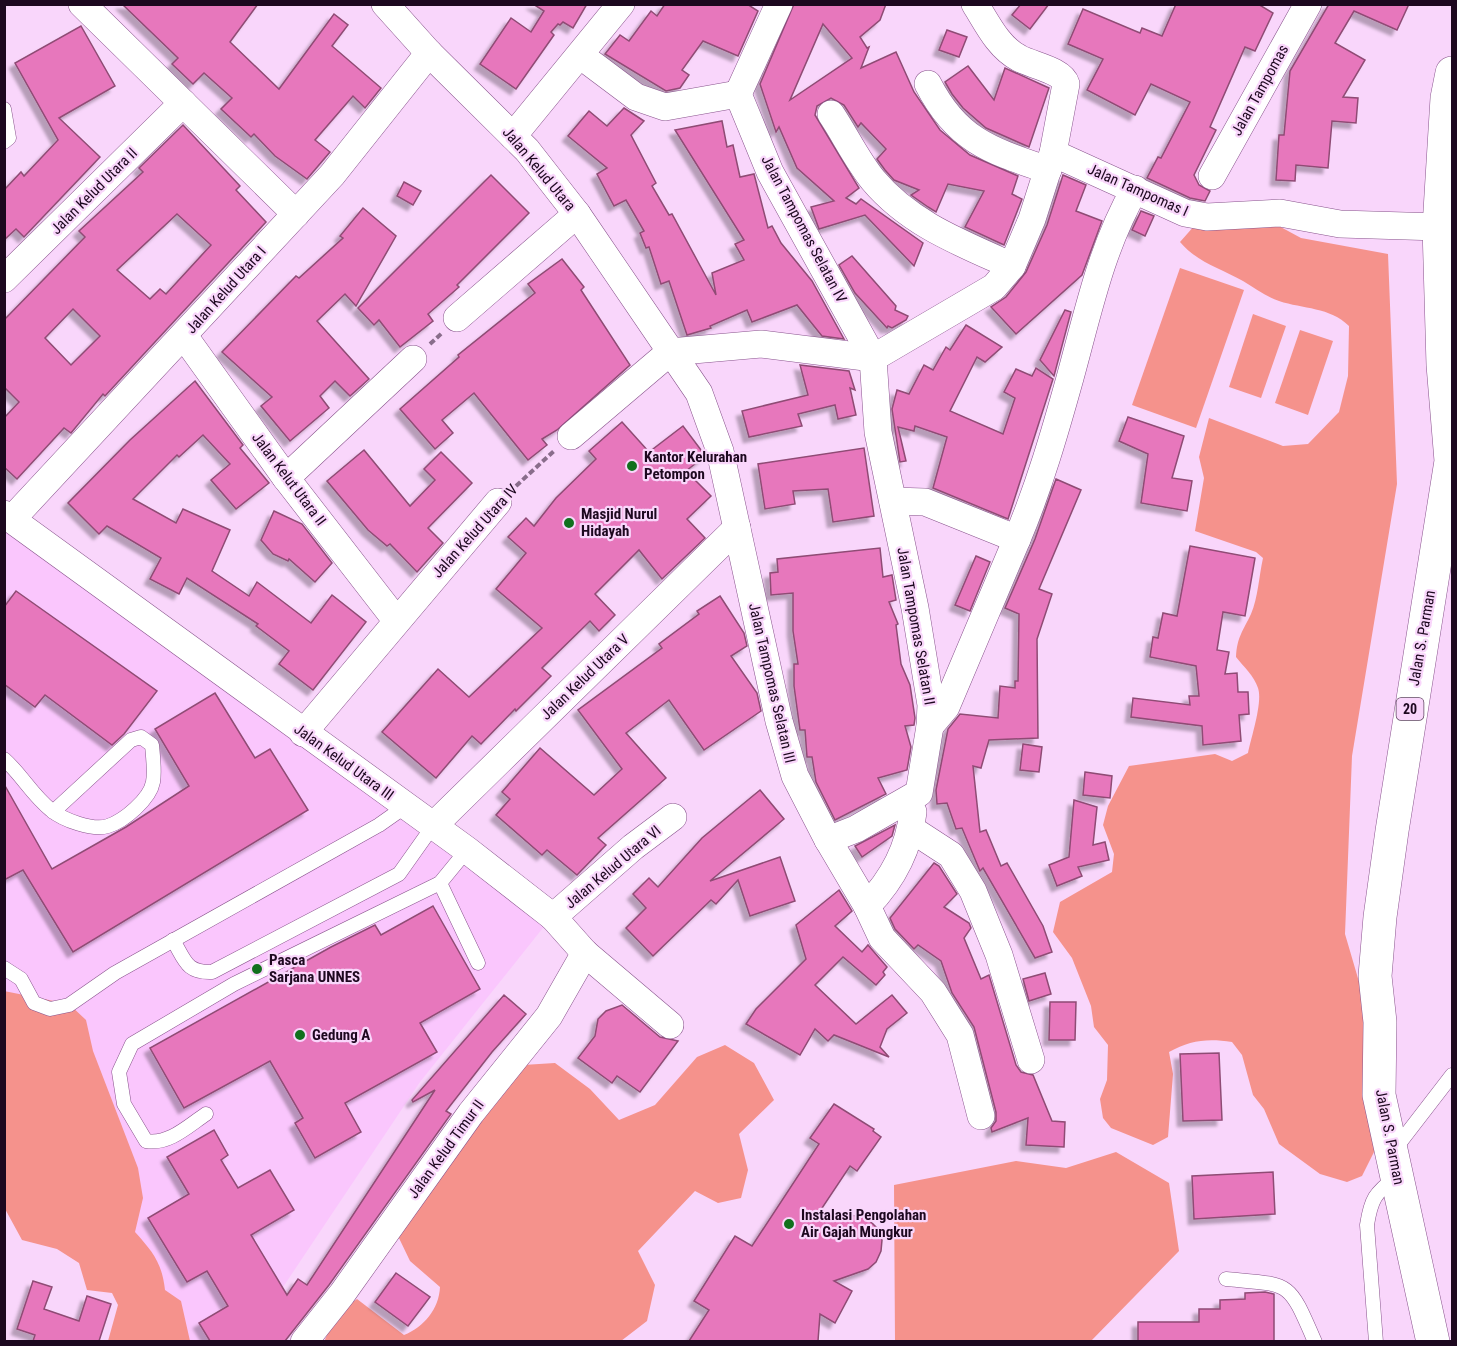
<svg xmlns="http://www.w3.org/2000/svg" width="1457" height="1346" viewBox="0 0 1457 1346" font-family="'Roboto Condensed',sans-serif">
<defs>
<filter id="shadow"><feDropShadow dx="-5.5" dy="5.5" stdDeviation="1.5" flood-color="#0004"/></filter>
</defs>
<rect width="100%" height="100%" fill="#f9d6fb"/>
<path fill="#fac6fd" d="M5,525L554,914L420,1082L247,1341H156L5,1024Z"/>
<g fill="#f5928c">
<path d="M1264,218L1301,238L1388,254L1397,484L1352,756L1345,934L1367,1009L1376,1148L1362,1176L1347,1182L1320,1174L1279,1144L1264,1109L1253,1095L1242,1055L1232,1042C1208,1038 1190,1040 1169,1052L1173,1074L1168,1137L1153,1145L1111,1128L1103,1118L1100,1099L1107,1080L1108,1045L1094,1027L1091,1006L1072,958L1053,932L1060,902L1112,872L1114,854L1103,825L1108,806L1129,766L1215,754L1232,761L1248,753C1251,738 1263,702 1258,688C1254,676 1244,667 1236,657C1237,637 1243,631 1251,614C1258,598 1259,576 1263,558L1256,552L1195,531L1204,478L1199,457L1209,418L1283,446L1308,444L1339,412L1348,376L1349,326C1330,307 1303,309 1279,301C1265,296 1255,288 1243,281C1220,268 1198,263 1180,242L1195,225Z"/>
<path d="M1180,268L1244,290L1196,428L1132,405Z"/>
<path d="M1253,314L1286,326L1261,398L1229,387Z"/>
<path d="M1300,330L1333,341L1308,415L1275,403Z"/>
<path d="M4,991L69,1004L86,1020L93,1051L138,1168L143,1198L135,1232C153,1252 162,1263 165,1290L181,1301L190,1341H108L118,1305L112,1293L87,1290L79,1263L57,1249L22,1240L4,1207Z"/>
<path d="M725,1045L754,1063L774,1100L739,1134L748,1170L741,1198L718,1203L695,1191L638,1251L655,1285L647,1321L621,1341L324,1342L335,1315L357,1299L404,1335C424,1327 439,1309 440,1287L410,1261L398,1236L523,1065L555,1063L590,1089L619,1120L655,1105L697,1057Z"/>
<path d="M1116,1152L1169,1183L1179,1251L1091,1341H895L894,1185L1016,1161L1066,1168Z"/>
</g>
<g fill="#e777bc" stroke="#8f4b74" stroke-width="1.5" fill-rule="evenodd" filter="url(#shadow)">
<path d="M122,4H258L230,42L279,89L334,14L348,25L332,46L381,88L365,108L353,96L315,140L330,152L307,179L275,156L254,134L251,137L221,109L232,98L204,73L193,84L172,64L178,58Z"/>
<path d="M533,4H587L573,28L563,22L560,25L558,24L551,32L554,35L516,89L480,64L511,18L531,32L544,11Z"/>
<path d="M665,4H747L758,11L738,56L703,41L682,70L689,75L680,88L666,91L605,54L620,35L629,41L651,11L657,16Z"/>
<path d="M794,4H886L880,20L860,37L867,48L869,47L861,68L896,52L914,92L940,130L970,155L1018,176L1012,194L1022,199L1004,245L965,227L984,191L948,184L936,212L928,207L911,195L919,190L894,180L885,170L877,159L886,149L861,123L858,127L844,105L831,98L817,106L815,115L859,188L846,198L856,204L861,199L923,243L914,266L865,215L819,229L811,207L834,201L797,168L779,127L776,132L760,84ZM823,24L852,58L790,100Z"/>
<path d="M1021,4H1049L1030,29L1012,15Z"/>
<path d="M1176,4H1258L1273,13L1255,51L1245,47L1210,127L1216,130L1194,175L1199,185L1210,191L1205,201L1190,198L1147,178L1158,157L1161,158L1190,102L1151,84L1135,115L1087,90L1103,59L1068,44L1083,9L1140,33L1142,28L1162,36Z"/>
<path d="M1329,4H1409L1397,30L1354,11L1335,43L1365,60L1343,97L1358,98L1356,123L1332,121L1328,168L1296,165L1295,181L1276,180L1279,135H1284L1290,71Z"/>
<path d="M81,26L115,86L59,118L100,157L24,237L16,229L4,240L5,189L21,172L24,176L58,140L15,63Z"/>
<path d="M947,30L967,37L959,57L939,50Z"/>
<path d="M968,66L994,100L1005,68L1049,88L1029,147L986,128L963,108L952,94L945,82Z"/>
<path d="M624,108L644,121L631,135L656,183L652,186L669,215L672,214L716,295L712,273L744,260L735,244L744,240L675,130L722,121L727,147L733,145L740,177L754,174L768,228L772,226L781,243L812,281L844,339L822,336L797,305L752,322L747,310L710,326L711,328L687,335L669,281L661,284L649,247L646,248L640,233L644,231L626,200L614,206L597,174L607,168L568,136L589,111L607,126Z"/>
<path d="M183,125L240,186L236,190L266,222L105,396L103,394L71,433L64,428L17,479L4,467V418L19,402L4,387V320L85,237L79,231L143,172L139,168ZM177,214L211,245L166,294L160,289L150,299L117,270ZM73,309L100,336L71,365L45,338Z"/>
<path d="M491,175L529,213L457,285L459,287L428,314L433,321L400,347L379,320L374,325L358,308Z"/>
<path d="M1063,175L1086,185L1076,211L1102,221L1082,275L1016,334L991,307L1006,297L1026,272L1047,225Z"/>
<path d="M404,182L421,191L413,205L397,196Z"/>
<path d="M363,208L396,236L356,306L345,294L317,321L369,379L350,396L335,381L320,396L329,408L290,441L261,406L272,397L222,352L296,276L299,278L343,238L340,236Z"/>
<path d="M1141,211L1154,216L1145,236L1132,230Z"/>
<path d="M852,256L896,306L895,310L908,316L906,320L892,328L888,326L887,328L855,293L839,265Z"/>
<path d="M562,259L584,287L581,290L630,365L557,430L542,439L547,445L528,460L474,393L442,420L453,433L435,449L400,409L459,357L458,355L535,293L528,284Z"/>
<path d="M1065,310L1071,312L1054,376L1040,360Z"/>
<path d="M966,325L1002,347L985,362L977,357L950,411L1003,434L1015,398L1004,392L1016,369L1032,376L1036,368L1053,379L1008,519L933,488L947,437L915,426L914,431L898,427L906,461L900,462L892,409L897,390L909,394L924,365L933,370L946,347L950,350Z"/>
<path d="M800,365L849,371L855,390L850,388L856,415L838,419L835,405L798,414L802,426L749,437L742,411L808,395Z"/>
<path d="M195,381L243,445L240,448L269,483L236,509L211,480L230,464L203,435L179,457L177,455L133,499L176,523L183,509L230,530L212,571L249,596L257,582L311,623L332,595L366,622L313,690L279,664L289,651L256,626L258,624L187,578L179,594L150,579L161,558L107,526L99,534L68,503L130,440Z"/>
<path d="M1128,417L1184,436L1172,478L1192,481L1187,511L1141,503L1148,454L1119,441Z"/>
<path d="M622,422L649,452L683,426L704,454L705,456L686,471L711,496L687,519L705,538L662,579L639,550L595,594L615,615L599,631L590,621L542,668L551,676L516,711L515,709L481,744L472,736L436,778L382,732L438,669L469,697L542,628L496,589L526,553L508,537L526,518L534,526L556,498L596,459L589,451Z"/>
<path d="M864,448L874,516L833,522L828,489L793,491L795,504L765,509L758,464Z"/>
<path d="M364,450L410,506L435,480L424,469L441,452L472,483L428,528L443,543L417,572L390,544L387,546L368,530L327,481Z"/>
<path d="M1056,479L1081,490L1039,589L1052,594L1037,639L1038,738L989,740L981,768L973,766L980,832L986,830L1001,866L1007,863L1043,926L1052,952L1035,958L983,868L980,871L962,828L956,829L947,803L937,804L936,790L948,729L960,714L998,718L1000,686L1015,688V681H1018L1019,614L1005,608L1035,539Z"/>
<path d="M274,511L302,524L332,563L315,582L289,559L288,561L273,554L261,540Z"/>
<path d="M1190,546L1255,558L1245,616L1223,612L1217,650L1229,652L1225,674L1237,673L1238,692H1248L1249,714L1239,715L1241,741L1203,745L1202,726L1131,717L1133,698L1190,705L1189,696H1199L1196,666L1150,657L1153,637L1158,638L1163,613L1177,616Z"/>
<path d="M880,548L883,577L892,575L896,600L889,602L898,624L896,625L901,664L910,685L915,718L914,725L905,726L911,747L907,770L878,778L886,794L835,820L816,782L812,757H807L805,730H800L794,686V664H798L793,631V593L771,595L770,573L778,572L777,559Z"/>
<path d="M976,556L990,562L970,611L955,605Z"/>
<path d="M16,591L157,691L124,734L112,745L45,695L35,707L4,684V607Z"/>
<path d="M720,596L744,633L747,646L731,656L757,693L761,711L704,750L669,700L626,733L666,778L598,838L606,845L577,875L547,850L542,855L496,815L510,799L502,792L540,748L594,795L622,769L578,710L662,648L659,644L699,614L697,611Z"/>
<path d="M215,693L255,758L270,749L308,810L73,952L23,870L4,880V784L52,869L126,827L189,786L155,729Z"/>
<path d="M1023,744L1042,747L1039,772L1020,770Z"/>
<path d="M1085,772L1112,776L1110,798L1083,795Z"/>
<path d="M760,790L784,819L710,881L780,857L795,901L750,916L738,880L716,904L711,900L653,956L626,928L646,908L633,894L649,878L658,887L702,838Z"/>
<path d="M1074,800L1097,807L1093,845L1105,842L1109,860L1078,867L1082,876L1057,886L1049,865L1069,857Z"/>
<path d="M895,825L892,836L862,857L855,846Z"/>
<path d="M934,863L939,866L957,894L944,907L969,923L971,928L964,938L981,979L989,975L1016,1065L1021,1072L1033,1075L1052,1121L1065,1122L1064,1147L1026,1145L1028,1118L992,1132L991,1128L996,1121V1112L974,1027L952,993L941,961L918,945L914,949L895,929L890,918Z"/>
<path d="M839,890L852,911L835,926L862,952L868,945L887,967L883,972L885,975L876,985L843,957L815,985L856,1024L892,995L907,1013L887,1029L880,1047L889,1057L834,1035L828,1041L815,1029L800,1055L746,1024L756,1009L806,959L796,925Z"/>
<path d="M433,906L480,989L420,1023L437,1052L345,1103L361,1132L315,1158L295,1123L303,1118L270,1061L184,1108L150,1048L331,947L375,925L381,935Z"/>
<path d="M1045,973L1051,994L1029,1001L1023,979Z"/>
<path d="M504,995L526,1014L492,1052L446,1111L451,1114L329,1285L285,1341H210L199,1323L228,1306L207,1271L187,1282L148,1218L189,1194L167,1157L214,1130L228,1155L221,1160L238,1188L270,1170L294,1210L251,1235L287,1295L298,1279L307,1285L435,1090L413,1102L412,1100Z"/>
<path d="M1050,1002H1076L1075,1040H1049Z"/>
<path d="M622,1005L660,1037L678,1041L640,1092L617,1076L612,1083L578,1058L595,1036L598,1019L606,1011Z"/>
<path d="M1219,1053L1222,1120L1183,1121L1180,1054Z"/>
<path d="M834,1104L874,1129L873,1131L881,1137L857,1171L850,1166L818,1214L860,1216L870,1221L878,1229L882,1240L881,1251L876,1262L868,1269L834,1281L852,1291L835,1323L820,1314L818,1341H689L709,1310L694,1301L735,1236L752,1246L819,1144L810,1138Z"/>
<path d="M1273,1172L1275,1214L1194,1219L1192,1176Z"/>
<path d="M396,1273L430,1297L408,1326L375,1302Z"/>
<path d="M33,1281L52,1287L44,1309L79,1321L87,1296L111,1304L99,1341H33L35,1335L17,1329Z"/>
<path d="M1265,1292L1274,1294V1341H1138V1322H1199V1309H1220V1300L1245,1299V1293Z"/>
</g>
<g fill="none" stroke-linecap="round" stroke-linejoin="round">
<g stroke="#89548d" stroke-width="15">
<g id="lane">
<path d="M4,109L9,138L4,142"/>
<path d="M4,759C22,775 32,795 51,810C63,820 93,831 108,826C124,821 150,799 153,782C155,771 153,757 152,745L141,737L131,740L53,812"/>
<path d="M440,883L478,963"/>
<path d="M173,940C185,960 186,973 212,972L399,874L433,826"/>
<path d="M4,968L21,979L34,1003L50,1009L69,1005L115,973L379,825L406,806"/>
<path d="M206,1114C188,1126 169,1145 146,1141L124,1104L119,1072L132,1044L234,984L440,883L467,850"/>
<path d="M1395,1149L1452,1075"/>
<path d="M1226,1279C1292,1285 1288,1280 1315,1342"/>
<path d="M1376,1342L1367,1225C1371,1199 1375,1193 1396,1177"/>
</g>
</g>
<g stroke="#89548d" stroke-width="28">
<g id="street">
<path d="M82,4L296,214"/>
<path d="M385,4L429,53L527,150L577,214L699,393L720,451L779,721L795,776L828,840L867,906L882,938L933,992L960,1035L981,1116"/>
<path d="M580,55L636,97L665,107L738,94L770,172L873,358L878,432L915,608L931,705L930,726L919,793L856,829L828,840"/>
<path d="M928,84C957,141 992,151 1048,170"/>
<path d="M738,94L779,4"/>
<path d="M831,114C845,135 857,160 873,180C910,224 961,243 1012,266"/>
<path d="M513,136L621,4"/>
<path d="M1053,153L1185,213L1207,217L1280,213L1340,224L1439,227"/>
<path d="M1212,176L1308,4"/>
<path d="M4,279L183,103"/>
<path d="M457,318L577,214"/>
<path d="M184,336L286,478L396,620"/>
<path d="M670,352L761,344L873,358L994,287L1012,266L1032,219L1053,153L1066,84C1062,70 1031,65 1019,58C998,47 987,23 975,4"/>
<path d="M571,436L670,352"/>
<path d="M286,478L413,359"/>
<path d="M893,501L925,502L1017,539C1039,487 1055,432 1070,378C1088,313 1101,248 1135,189"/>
<path d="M4,514L467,850L553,917L585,953L670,1025"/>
<path d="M12,519L332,175L429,53"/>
<path d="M930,726L946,707L1017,539"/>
<path d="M303,733L498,502"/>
<path d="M433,826L737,528"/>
<path d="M911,829L951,855L973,891L999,955L1031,1060"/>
<path d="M867,906C893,879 909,849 913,812"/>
<path d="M553,917L633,847L673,817"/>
<path d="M304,1342L342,1294L471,1113L549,1016L585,953"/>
</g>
</g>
<g stroke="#89548d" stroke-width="34">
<path id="highway" d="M1433,1342L1379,1095L1380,1022L1375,976L1380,917L1392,831L1451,461L1443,365L1439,227L1447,98L1452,73"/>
</g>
<g stroke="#896d8b" stroke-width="4" stroke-dasharray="6 3" stroke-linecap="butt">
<path d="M430,344L442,333"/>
<path d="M516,486L555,450"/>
</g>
<use href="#lane" stroke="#fff" stroke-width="14"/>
<use href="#street" stroke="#fff" stroke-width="27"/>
<use href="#highway" stroke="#fff" stroke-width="33"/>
</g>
<g fill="#11701d" stroke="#f9d6fb" stroke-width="2">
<circle cx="632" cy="466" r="6"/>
<circle cx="569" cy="523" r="6"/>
<circle cx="257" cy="969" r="6"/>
<circle cx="300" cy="1035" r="6"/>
<circle cx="789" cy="1224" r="6"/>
</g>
<g text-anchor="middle" stroke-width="4.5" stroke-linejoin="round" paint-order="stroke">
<rect fill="#f9d6fb" stroke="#5f4661" stroke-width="1.5" x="1396.5" y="698" width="27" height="22" rx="4.5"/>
<g font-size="14" font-weight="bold" fill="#1d081f">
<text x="1410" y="714">20</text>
</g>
<g font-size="15" fill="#1d081f" stroke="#f9d6fb">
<text transform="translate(1260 90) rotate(-61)" y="5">Jalan Tampomas</text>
<text transform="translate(539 169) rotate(50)" y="5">Jalan Kelud Utara</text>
<text transform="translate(1138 190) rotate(24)" y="5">Jalan Tampomas I</text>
<text transform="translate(94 191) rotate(-45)" y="5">Jalan Kelud Utara II</text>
<text transform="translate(804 229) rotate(62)" y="5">Jalan Tampomas Selatan IV</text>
<text transform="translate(226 290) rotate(-48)" y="5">Jalan Kelud Utara I</text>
<text transform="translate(289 479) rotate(53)" y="5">Jalan Kelut Utara II</text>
<text transform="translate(475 531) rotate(-48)" y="5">Jalan Kelud Utara IV</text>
<text transform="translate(916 626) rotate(80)" y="5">Jalan Tampomas Selatan II</text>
<text transform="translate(1422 638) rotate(-80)" y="5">Jalan S. Parman</text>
<text transform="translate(585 677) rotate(-44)" y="5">Jalan Kelud Utara V</text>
<text transform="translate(772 683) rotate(77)" y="5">Jalan Tampomas Selatan III</text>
<text transform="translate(344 762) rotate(36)" y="5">Jalan Kelud Utara III</text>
<text transform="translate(613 867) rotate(-40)" y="5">Jalan Kelud Utara VI</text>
<text transform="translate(1390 1137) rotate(79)" y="5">Jalan S. Parman</text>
<text transform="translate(446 1149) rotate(-54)" y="5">Jalan Kelud Timur II</text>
</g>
<g font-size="15" font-weight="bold" fill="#1d081f" stroke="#f9d6fb" text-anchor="start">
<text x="644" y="462">Kantor Kelurahan<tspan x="644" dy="17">Petompon</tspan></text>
<text x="581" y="519">Masjid Nurul<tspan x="581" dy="17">Hidayah</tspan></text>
<text x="269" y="965">Pasca<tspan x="269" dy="17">Sarjana UNNES</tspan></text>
<text x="312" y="1040">Gedung A</text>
<text x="801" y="1220">Instalasi Pengolahan<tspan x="801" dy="17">Air Gajah Mungkur</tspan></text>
</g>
</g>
<rect width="1457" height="1346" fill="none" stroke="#1d081f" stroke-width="12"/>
</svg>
